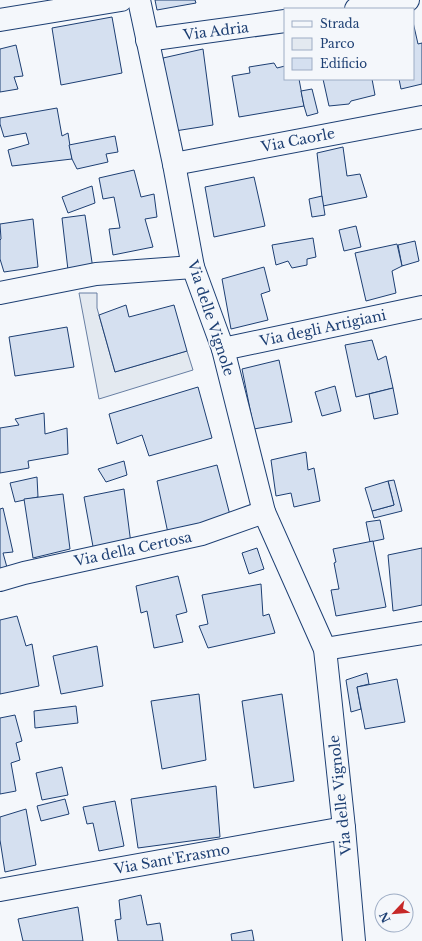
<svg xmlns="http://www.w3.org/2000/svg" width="422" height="941" viewBox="0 0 422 941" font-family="'Libre Baskerville',serif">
<rect width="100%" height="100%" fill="#f4f7fb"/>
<path fill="#e3e9f0" stroke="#687fa3" d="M79,293H97V308L115,372L187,351L193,370L99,399Z"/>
<g fill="#d5e0f0" stroke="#1d3f73">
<path d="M155,0H195L196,3L157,10Z"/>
<path d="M112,17L122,73L61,85L52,28Z"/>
<path d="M413,22L418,44L422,43V84L401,89L399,79H413Z"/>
<path d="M16,45L23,76L14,77L18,89L0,92V49Z"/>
<path d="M203,49L213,125L175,131L163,58Z"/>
<path d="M274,63L277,68L285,66V79H299L304,106L239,117L232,76L250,73L249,67Z"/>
<path d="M323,79H372L375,95L351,101L349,104L329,106Z"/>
<path d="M312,89L318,113L307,116L304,106L301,91Z"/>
<path d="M57,108L62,136L68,133L72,159L12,166L8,150L29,144L26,133L4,137L0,124V118Z"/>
<path d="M115,136L118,152L106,154L108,162L77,169L72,159L69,145Z"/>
<path d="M343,147L347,176L360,174L367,197L323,206L317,153Z"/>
<path d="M134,170L141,197L154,194L157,217L145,219L153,247L113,255L109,229L120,228L114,197L103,199L99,178Z"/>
<path d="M254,177L265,226L214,237L205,187Z"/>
<path d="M92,186L95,203L68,213L62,197Z"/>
<path d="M322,196L325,215L312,217L309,199Z"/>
<path d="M85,215L93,269L68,270L62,218Z"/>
<path d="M33,219L38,267L4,272L0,259V240L1,239L0,224Z"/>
<path d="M356,226L361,247L344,251L339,230Z"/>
<path d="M313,238L316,257L307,259V265L292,268L288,261L276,265L272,245Z"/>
<path d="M415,241L419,261L402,266L398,245Z"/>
<path d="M397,244L402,266L392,271L396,293L366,301L355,253Z"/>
<path d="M264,267L270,291L261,294L268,320L231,329L222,279Z"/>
<path d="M126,305L129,317L174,305L187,351L115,372L99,315Z"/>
<path d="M67,327L74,367L15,376L9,337Z"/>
<path d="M372,340L378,360L386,356L393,388L356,397L345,345Z"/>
<path d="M279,360L292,422L254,429L242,369Z"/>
<path d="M335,386L341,411L322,416L315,392Z"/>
<path d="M198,387L212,438L149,456L142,435L117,444L109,414Z"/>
<path d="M393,388L398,414L374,419L369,394Z"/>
<path d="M44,413L45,434L67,428L68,454L28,461L29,468L0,473V428L19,425L15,419Z"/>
<path d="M306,452L308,470L314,468L320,501L294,507L291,493L276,496L271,460Z"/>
<path d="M124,461L127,475L106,482L98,469Z"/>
<path d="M217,465L231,519L169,538L157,481Z"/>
<path d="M37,477L38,497L15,502L10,483Z"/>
<path d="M394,480L402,511L374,518L372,511L394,505L388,481Z"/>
<path d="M388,481L394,505L372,511L365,488Z"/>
<path d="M124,489L131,544L94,552L84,497Z"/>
<path d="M63,494L70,549L33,558L24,499Z"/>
<path d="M3,508L13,552L3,553L8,571L0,572V509Z"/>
<path d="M380,520L384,539L370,542L366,522Z"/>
<path d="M373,541L386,607L336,616L331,590L339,589L334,563L336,562L333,549Z"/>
<path d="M257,548L264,569L249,574L242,553Z"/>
<path d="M422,548V605L393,611L388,555Z"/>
<path d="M178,576L187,612L176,615L183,642L154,648L147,611L141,613L136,586Z"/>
<path d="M261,584L263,616L269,614L275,633L208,648L199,626L208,624L202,595Z"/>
<path d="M17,616L26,646L32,644L39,686L0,694V620Z"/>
<path d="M97,646L103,686L61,694L53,656Z"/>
<path d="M367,673L369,684L357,687L361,709L351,712L346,680Z"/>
<path d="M397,679L405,722L365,729L357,687Z"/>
<path d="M199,694L206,760L162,769L151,701Z"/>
<path d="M282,694L294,781L254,788L242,701Z"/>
<path d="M76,706L78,723L35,728L34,711Z"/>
<path d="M15,715L22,741L16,743L20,760L11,763L16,791L0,794V718Z"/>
<path d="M62,767L68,795L42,800L36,773Z"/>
<path d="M216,786L220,837L138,848L131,799Z"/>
<path d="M65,799L69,814L41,821L37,806Z"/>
<path d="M115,801L124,846L99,851L93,823L87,824L83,807Z"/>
<path d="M26,809L36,865L5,872L0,840V817Z"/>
<path d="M141,895L147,925L160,923L163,941H118L115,920L121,919L119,900Z"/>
<path d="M78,907L83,941H23L18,919Z"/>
<path d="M252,930L254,941H232L231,934Z"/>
</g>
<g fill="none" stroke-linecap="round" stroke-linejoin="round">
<g stroke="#1d3f73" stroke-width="24">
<g id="minor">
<path d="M139,0L174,164L193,267L223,349L264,512L325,649L344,828L354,941"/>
<path d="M356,9L408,0"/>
<path d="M0,20L121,0"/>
<path d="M147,40L285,21"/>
<path d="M174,164L422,117"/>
<path d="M0,293L96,274L193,267"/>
<path d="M223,349L422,307"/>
<path d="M0,580L24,573L202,534L264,512"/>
<path d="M325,649L422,633"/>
<path d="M0,890L344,828"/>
</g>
</g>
<use href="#minor" stroke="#f4f7fb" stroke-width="22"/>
</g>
<g text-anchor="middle" stroke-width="3" stroke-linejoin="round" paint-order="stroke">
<g font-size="14" fill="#1d3f73" stroke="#f4f7fb">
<text transform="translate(216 31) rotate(-7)" y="5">Via Adria</text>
<text transform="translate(298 140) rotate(-11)" y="5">Via Caorle</text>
<text transform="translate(211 318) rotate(72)" y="5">Via delle Vignole</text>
<text transform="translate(323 328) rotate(-12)" y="5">Via degli Artigiani</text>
<text transform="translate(133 549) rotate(-12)" y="5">Via della Certosa</text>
<text transform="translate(340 795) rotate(-96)" y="5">Via delle Vignole</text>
<text transform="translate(172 859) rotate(-10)" y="5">Via Sant'Erasmo</text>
</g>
</g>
<rect x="284" y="8" width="130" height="72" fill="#f4f7fb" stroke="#9eadc5"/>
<rect x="292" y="21" width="20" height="6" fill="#f4f7fb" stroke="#9eadc5"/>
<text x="320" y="28" font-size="12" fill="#1d3f73">Strada</text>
<rect x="292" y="38" width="20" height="12" fill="#e3e9f0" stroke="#9eadc5"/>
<text x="320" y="48" font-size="12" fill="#1d3f73">Parco</text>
<rect x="292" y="58" width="20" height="12" fill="#d5e0f0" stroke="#9eadc5"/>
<text x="320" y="68" font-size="12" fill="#1d3f73">Edificio</text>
<g transform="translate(394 913) rotate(244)"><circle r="19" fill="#f4f7fb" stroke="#9eadc5"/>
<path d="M0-3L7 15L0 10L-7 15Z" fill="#c62828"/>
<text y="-6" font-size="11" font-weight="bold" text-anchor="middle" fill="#1d3f73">N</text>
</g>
</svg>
